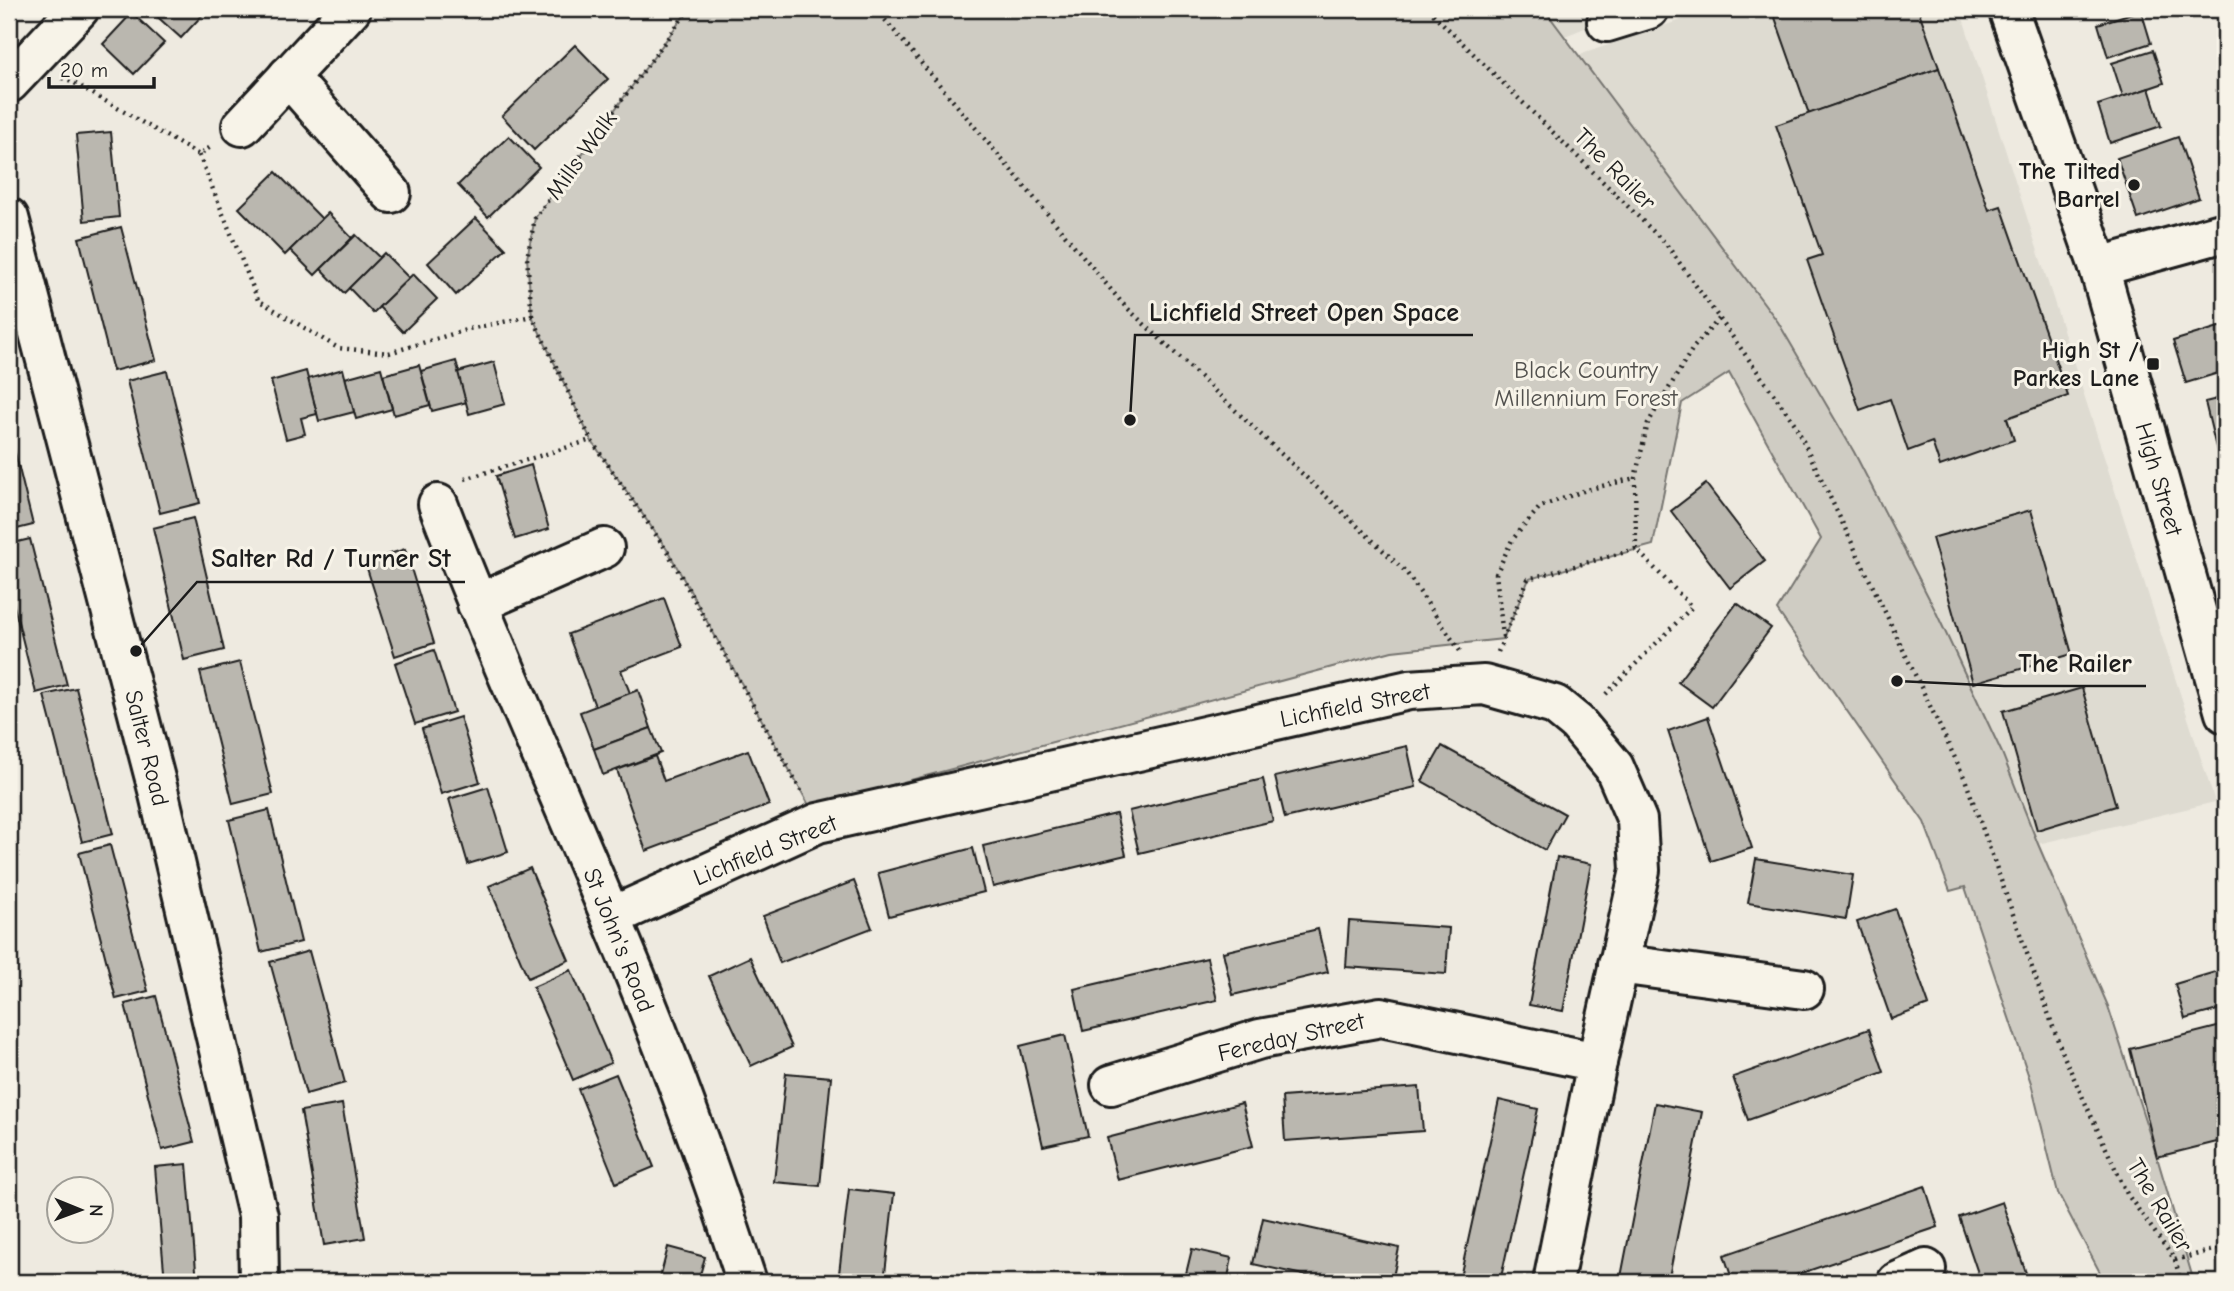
<svg xmlns="http://www.w3.org/2000/svg" width="2234" height="1291" viewBox="0 0 2234 1291" font-family="'Comic Neue',sans-serif">
<rect width="100%" height="100%" fill="#eeeae0"/>
<filter id="ink" filterUnits="userSpaceOnUse"><feTurbulence type="fractalNoise" baseFrequency=".0143" numOctaves="2"/><feDisplacementMap in="SourceGraphic" scale="14" xChannelSelector="R" yChannelSelector="G"/><feConvolveMatrix kernelMatrix="1 2 1 2 8 2 1 2 1" color-interpolation-filters="sRGB"/></filter>
<g filter="url(#ink)">
<g fill="#dedbd1">
<path d="M1544,9H1632L1565,36Z"/>
<path d="M1713,9H1960L2215,802L2038,844L2002,753L1935,610L1854,452L1778,322L1579,55Z"/>
</g>
<path fill="#cfccc3" stroke="#767470" stroke-width="2" d="M689,9H1544L1778,322L1854,452L1935,610L2002,753L2038,844L2108,1006L2157,1157L2194,1282H2105L2058,1193L2031,1083L1965,887L1950,891L1924,822L1777,610L1821,539L1729,373L1682,403L1653,545L1529,579L1503,639L1392,651L810,807L668,551L591,440L532,316L527,258L535,218Z"/>
<g fill="#bab7af" stroke="#1c1c1c" stroke-width="2">
<path d="M153,9H208L181,38L151,11Z"/>
<path d="M1772,9H1918L1939,68L1809,114Z"/>
<path d="M2141,10L2151,43L2108,57L2098,24Z"/>
<path d="M132,13L164,43L134,74L103,44Z"/>
<path d="M575,45L608,79L534,150L502,116Z"/>
<path d="M2153,50L2164,83L2123,97L2112,63Z"/>
<path d="M1939,68L1989,210L2001,206L2068,396L2007,418L2014,440L1940,466L1932,442L1908,451L1890,399L1860,410L1807,260L1822,255L1776,125Z"/>
<path d="M2149,88L2161,126L2110,143L2098,105Z"/>
<path d="M111,132L119,217L84,221L76,135Z"/>
<path d="M509,136L539,167L488,217L458,185Z"/>
<path d="M2178,137L2199,198L2138,219L2117,158Z"/>
<path d="M276,172L322,219L285,255L239,208Z"/>
<path d="M328,213L352,238L315,275L290,250Z"/>
<path d="M476,218L506,249L456,295L428,263Z"/>
<path d="M121,227L156,360L113,371L79,238Z"/>
<path d="M356,235L380,258L344,293L321,269Z"/>
<path d="M384,253L409,278L373,313L349,288Z"/>
<path d="M413,274L437,299L403,332L379,307Z"/>
<path d="M2222,326L2225,337V371L2186,383L2173,341Z"/>
<path d="M456,361L467,402L432,411L421,371Z"/>
<path d="M494,362L505,404L469,414L458,372Z"/>
<path d="M419,365L430,405L394,415L383,375Z"/>
<path d="M381,368L392,409L356,419L345,378Z"/>
<path d="M343,369L354,412L319,421L308,379Z"/>
<path d="M167,371L200,503L160,513L127,381Z"/>
<path d="M306,371L317,414L301,418L305,434L286,439L271,381Z"/>
<path d="M2225,397V485L2205,402Z"/>
<path d="M9,428L33,525L9,531Z"/>
<path d="M531,465L549,529L515,539L496,476Z"/>
<path d="M1706,484L1765,561L1730,588L1671,511Z"/>
<path d="M2031,510L2072,654L1973,683L1932,538Z"/>
<path d="M193,518L224,650L184,660L153,528Z"/>
<path d="M30,539L67,685L36,693L9,586V544Z"/>
<path d="M405,549L434,643L395,656L365,562Z"/>
<path d="M664,598L682,647L621,670L630,693L595,706L568,634Z"/>
<path d="M1737,603L1771,628L1712,707L1678,682Z"/>
<path d="M434,650L454,712L415,724L395,663Z"/>
<path d="M240,662L273,794L233,804L200,672Z"/>
<path d="M76,688L113,834L82,842L44,695Z"/>
<path d="M2082,688L2116,806L2037,830L2003,711Z"/>
<path d="M638,690L651,728L594,749L580,712Z"/>
<path d="M460,717L480,782L441,794L422,729Z"/>
<path d="M1708,717L1752,848L1711,861L1668,731Z"/>
<path d="M651,728L661,753L603,775L594,749Z"/>
<path d="M1407,746L1416,787L1285,818L1275,777Z"/>
<path d="M1442,746L1565,814L1545,850L1422,781Z"/>
<path d="M748,750L769,805L646,851L617,770L655,756L664,781Z"/>
<path d="M1263,779L1273,821L1139,853L1129,811Z"/>
<path d="M488,787L508,852L468,864L449,799Z"/>
<path d="M269,810L301,942L261,952L229,820Z"/>
<path d="M1116,814L1126,855L993,887L983,846Z"/>
<path d="M110,845L148,991L116,999L79,853Z"/>
<path d="M973,848L984,892L889,916L878,873Z"/>
<path d="M1557,857L1591,864L1563,1011L1529,1005Z"/>
<path d="M1756,859L1853,875L1846,919L1748,903Z"/>
<path d="M530,868L569,960L528,978L489,886Z"/>
<path d="M854,881L872,928L780,963L763,916Z"/>
<path d="M1895,909L1929,1005L1891,1019L1857,922Z"/>
<path d="M1349,921L1449,928L1446,974L1346,967Z"/>
<path d="M1318,929L1328,972L1233,995L1223,952Z"/>
<path d="M309,951L345,1083L306,1094L270,962Z"/>
<path d="M750,957L792,1047L751,1066L709,976Z"/>
<path d="M1207,958L1217,1000L1083,1031L1074,989Z"/>
<path d="M2225,969V1008L2185,1019L2175,984Z"/>
<path d="M571,970L611,1063L573,1080L533,987Z"/>
<path d="M156,996L194,1142L162,1150L125,1004Z"/>
<path d="M2225,1025V1140L2157,1157L2130,1049Z"/>
<path d="M1869,1029L1884,1072L1748,1120L1733,1077Z"/>
<path d="M1065,1035L1088,1136L1043,1146L1020,1046Z"/>
<path d="M786,1073L831,1077L820,1186L774,1182Z"/>
<path d="M616,1074L654,1167L616,1183L578,1089Z"/>
<path d="M1419,1087L1423,1131L1285,1141L1282,1097Z"/>
<path d="M1499,1100L1538,1109L1500,1282H1459Z"/>
<path d="M1242,1103L1253,1146L1118,1180L1107,1138Z"/>
<path d="M1655,1103L1702,1112L1668,1282H1620Z"/>
<path d="M342,1104L365,1238L324,1245L301,1111Z"/>
<path d="M187,1164L197,1282H165L155,1167Z"/>
<path d="M1925,1186L1938,1227L1775,1282H1733L1724,1255Z"/>
<path d="M849,1189L894,1194L884,1282H838Z"/>
<path d="M2002,1202L2029,1282H1981L1959,1217Z"/>
<path d="M1263,1218L1399,1248L1392,1282H1335L1253,1264Z"/>
<path d="M668,1247L705,1257L698,1282H659Z"/>
<path d="M1192,1249L1232,1258L1227,1282H1184Z"/>
</g>
<g fill="none" stroke-linecap="round" stroke-linejoin="round">
<g stroke="#1c1c1c" stroke-width="44">
<g id="street">
<path d="M1607,22L1649,9"/>
<path d="M288,76L391,193"/>
<path d="M9,83L79,9"/>
<path d="M242,126L351,9"/>
<path d="M9,218L158,790L258,1216L259,1282"/>
<path d="M2099,267L2225,232"/>
<path d="M438,504C491,643 553,778 610,915C661,1035 707,1158 747,1282"/>
<path d="M477,604L604,548"/>
<path d="M611,917L818,823L1409,690L1484,685L1555,705L1577,723L1614,767L1637,820L1640,870L1597,1062L1553,1282"/>
<path d="M1618,964L1804,989"/>
<path d="M1111,1085L1260,1039L1381,1017L1597,1062"/>
<path d="M1897,1282L1926,1269"/>
</g>
</g>
<g stroke="#1c1c1c" stroke-width="44">
<path id="primary" d="M2008,9L2099,267L2225,713"/>
</g>
<g stroke="#1c1c1c" stroke-width="4.5" stroke-dasharray="2 5" stroke-linecap="butt">
<path d="M876,9L1123,304L1406,572L1460,651"/>
<path d="M1428,9L1666,244L1795,424L1965,779L2062,1052L2127,1194L2175,1260L2181,1282"/>
<path d="M62,78L69,80L199,155L212,146"/>
<path d="M199,155L258,300L338,348L389,353L469,329L532,316L591,440L667,551L801,791"/>
<path d="M532,316L527,258L535,218L689,9"/>
<path d="M465,479L591,440"/>
<path d="M1636,549L1635,478L1648,423L1693,348L1719,319"/>
<path d="M1503,637L1496,574L1512,540L1540,507L1586,490L1635,478"/>
<path d="M1498,652L1528,579L1636,549L1692,607L1603,697"/>
<path d="M2175,1260L2225,1247"/>
</g>
<use href="#street" stroke="#f7f3e8" stroke-width="38"/>
<use href="#primary" stroke="#f7f3e8" stroke-width="38"/>
</g>
</g>
<g fill="#1c1c1c" stroke="#f7f3e8" stroke-width="2.5">
<circle cx="2134" cy="185" r="7"/>
<rect x="2146" y="357" width="14" height="14" rx="3.5"/>
</g>
<g text-anchor="middle" stroke-width="6" stroke-linejoin="round" paint-order="stroke">
<g font-size="24" fill="#1c1c1c" stroke="#f7f3e8">
<text transform="translate(581 155) rotate(-54)" y="8">Mills Walk</text>
<text transform="translate(1615 169) rotate(45)" y="8">The Railer</text>
<text transform="translate(2159 479) rotate(74)" y="8">High Street</text>
<text transform="translate(1355 705) rotate(-11)" y="8">Lichfield Street</text>
<text transform="translate(147 748) rotate(76)" y="8">Salter Road</text>
<text transform="translate(765 850) rotate(-22)" y="8">Lichfield Street</text>
<text transform="translate(619 940) rotate(68)" y="8">St John's Road</text>
<text transform="translate(1291 1037) rotate(-13)" y="8">Fereday Street</text>
<text transform="translate(2160 1205) rotate(59)" y="8">The Railer</text>
</g>
<g font-size="24" font-weight="bold" fill="#1c1c1c" stroke="#f7f3e8" text-anchor="end">
<text x="2120" y="179">The Tilted<tspan x="2120" dy="28">Barrel</tspan></text>
<text x="2139" y="358">High St /<tspan x="2139" dy="28">Parkes Lane</tspan></text>
</g>
<g font-size="24" fill="#52514e" stroke="#f7f3e8">
<text x="1586" y="378">Black Country<tspan x="1586" dy="28">Millennium Forest</tspan></text>
</g>
</g>
<path fill="none" stroke="#1c1c1c" stroke-width="2.5" d="M1130 420L1135 335H1473M136 651L197 582H465M1897 681L2004 686H2146"/>
<g fill="#1c1c1c" stroke="#f7f3e8" stroke-width="2.5">
<circle cx="1130" cy="420" r="7"/>
<circle cx="136" cy="651" r="7"/>
<circle cx="1897" cy="681" r="7"/>
</g>
<g font-size="26" text-anchor="middle" font-weight="bold" fill="#1c1c1c" stroke="#f7f3e8" stroke-width="6" stroke-linejoin="round" paint-order="stroke">
<text x="1304" y="321">Lichfield Street Open Space</text>
<text x="331" y="567">Salter Rd / Turner St</text>
<text x="2075" y="672">The Railer</text>
</g>
<rect width="2234" height="1291" fill="none" stroke="#f7f3e8" stroke-width="35"/>
<rect x="18" y="18" width="2199" height="1256" fill="none" stroke="#1c1c1c" stroke-width="2.5" filter="url(#ink)"/>
<g transform="translate(80 1210) rotate(91)"><circle r="33" fill="#f7f3e8" stroke="#9f9d96" stroke-width="2"/>
<path d="M0-5L12 26L0 18L-12 26Z" fill="#1c1c1c"/>
<text y="-10" font-size="19" font-weight="bold" text-anchor="middle" fill="#1c1c1c">N</text>
</g>
<path d="M49 77v10h105v-10" fill="none" stroke="#1c1c1c" stroke-width="3.5"/>
<text x="60" y="77" font-size="21" fill="#1c1c1c" stroke="#f7f3e8" stroke-width="5" paint-order="stroke">20 m</text>
</svg>
